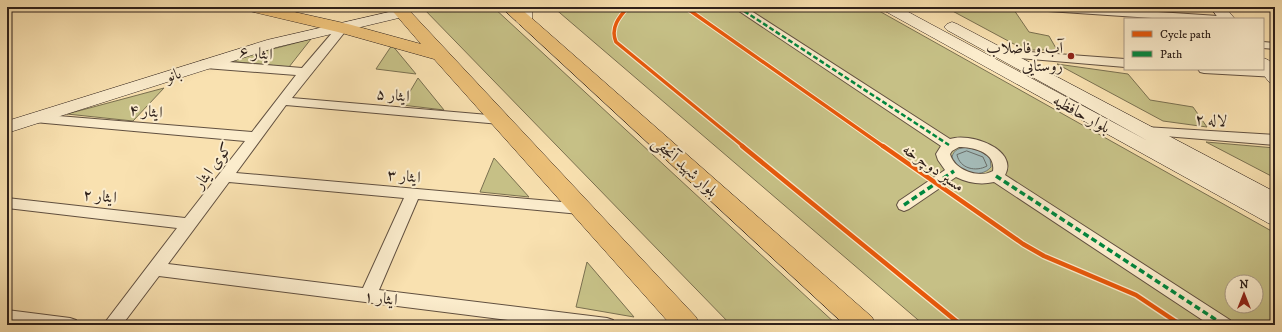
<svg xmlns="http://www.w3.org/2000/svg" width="1282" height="332" viewBox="0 0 1282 332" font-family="'IM FELL DW Pica',Amiri,serif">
<rect width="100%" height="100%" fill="#f9e1b0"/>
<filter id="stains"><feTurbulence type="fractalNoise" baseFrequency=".005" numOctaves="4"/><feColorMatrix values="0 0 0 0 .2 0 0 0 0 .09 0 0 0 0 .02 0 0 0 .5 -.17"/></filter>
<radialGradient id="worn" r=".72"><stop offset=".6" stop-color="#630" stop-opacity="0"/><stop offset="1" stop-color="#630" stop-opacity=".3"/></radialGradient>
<g fill="#c6c086" stroke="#7a7050" fill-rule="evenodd">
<path d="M422,7H493L837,325H731Z"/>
<path d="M553,7H872L1275,233V325H924ZM1232,282H1256V306H1232Z"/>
<path d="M945,7H977L1014,10L1029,32L1049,36L1057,50H1025Z"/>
<path d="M311,39L289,67L227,61Z"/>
<path d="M392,45L416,74L376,69Z"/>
<path d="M1057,64L1128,74L1150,100L1193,107L1207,127L1163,121Z"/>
<path d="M418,78L444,110L402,105Z"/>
<path d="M164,88L133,121L67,114Z"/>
<path d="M1206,142L1275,148V178Z"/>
<path d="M494,158L529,197L480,192Z"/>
<path d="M587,262L634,317L576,307Z"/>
</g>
<path fill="#a4bab7" stroke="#757c78" d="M967,147L980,151L990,158L991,167C980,180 958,171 952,157C954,149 960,148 967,147Z"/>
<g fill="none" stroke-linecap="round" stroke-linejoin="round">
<path stroke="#696d68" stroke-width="1" d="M967,151L983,157L987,166C976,172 960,169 957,155Z"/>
<g stroke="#615040" stroke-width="2">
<g id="street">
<path d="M733,7H745L950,139C969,132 1019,149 1005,175L1230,320L1233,325H1210L994,182C981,185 968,183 956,177L909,209L904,211L899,209L897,205L899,201L945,170L938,160L936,154L941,146ZM959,147C973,147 996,152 993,171C979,179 954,170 950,154L952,151Z"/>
<path d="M1028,7H1083L1218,16L1224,19H1167L1033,10Z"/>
<path d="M342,25L346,26L348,28L292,98L500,116L505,117L507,120L505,123L500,124L286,105L236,173L585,204L587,208L585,212L580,214L418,199L379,290L607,318L613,320L616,325H548L159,276L122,325H103L177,228L7,208V198L185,218L245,141L34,122L29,121L27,118L29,115L34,114L252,132L296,75L205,68L201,67L199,64L201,61L205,60L302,68L338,26ZM229,182L404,198L363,288L168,264Z"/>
<path d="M1263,42L1275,43V49L1263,48Z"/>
<path d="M1001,50L1125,59V67L997,56L995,54L997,52Z"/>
<path d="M1198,69L1272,70L1275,71V77L1204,73L1200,72Z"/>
<path d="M1145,127L1275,135V145L1140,134L1138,131L1140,128Z"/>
<path d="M7,310L70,318L76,320L79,325L7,324Z"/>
</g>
</g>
<g stroke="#2e201a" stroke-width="1">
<g id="secondary">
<path d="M518,7H532V21L529,24L524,26L519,24L516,21Z"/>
<path d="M881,7H899L1148,141L947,30L944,27L947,24L952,22L957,24L1275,192V226L1268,223L883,10Z"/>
<path d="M1210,7H1225L1235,19H1219Z"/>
<path d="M402,9L407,10L409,13L407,16L277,47L7,133V121L267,40Z"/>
<path d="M1263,58C1276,61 1275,72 1275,83L1269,82L1259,69H1263Z"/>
</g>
</g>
<g stroke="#2e201a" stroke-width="1">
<g id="primary">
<path d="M243,7H272L348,24L421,44L389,7H406L696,317L700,325H671L434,59L338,32L245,10Z"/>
<path d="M501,7H519L872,317L876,325H845Z"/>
</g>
</g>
<use href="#street" fill="#fbeccc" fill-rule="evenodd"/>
<use href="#secondary" fill="#fbeccc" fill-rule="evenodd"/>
<use href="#primary" fill="#ecc078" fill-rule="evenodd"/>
<path stroke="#00873e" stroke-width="2.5" stroke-dasharray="5 2.5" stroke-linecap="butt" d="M738,7L949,145"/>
<g stroke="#00873e" stroke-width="3.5" stroke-dasharray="6 3.5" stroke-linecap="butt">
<path d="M996,176L1224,325"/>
<path d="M904,205L954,171"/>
</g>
<g stroke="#fbeccc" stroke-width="5.5">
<g id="cycleway-far1">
<path d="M628,7C619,17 610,28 616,42L744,147"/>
<path d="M685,7L884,147"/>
</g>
</g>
<g stroke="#fbeccc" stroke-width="7">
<g id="cycleway">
<path d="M742,146L961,325"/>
<path d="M883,146L1023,244L1044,256L1136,295L1181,325"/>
</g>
</g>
<use href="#cycleway-far1" stroke="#e8590c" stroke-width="3.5"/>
<use href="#cycleway" stroke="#e8590c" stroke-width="4.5"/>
</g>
<circle fill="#8f2418" stroke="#fbeccc" stroke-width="1.5" cx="1071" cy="56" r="4"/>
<g text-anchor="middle" stroke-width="4" stroke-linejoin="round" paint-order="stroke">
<g font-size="16" fill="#2e201a" stroke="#fbeccc" text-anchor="end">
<text x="1063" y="53">آب و فاضلاب<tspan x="1063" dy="18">روستایی</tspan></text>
</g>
<g font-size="16" fill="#2e201a" stroke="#fbeccc">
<text transform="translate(256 52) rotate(5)" y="6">ایثار ۶</text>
<text transform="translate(173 74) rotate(-18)" y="6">بانو</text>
<text transform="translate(393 94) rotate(5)" y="6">ایثار ۵</text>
<text transform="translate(146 110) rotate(5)" y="6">ایثار ۴</text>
<text transform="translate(1082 113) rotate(29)" y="6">بلوار حافظیه</text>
<text transform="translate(1211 119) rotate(4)" y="6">لاله ۲</text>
<text transform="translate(212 165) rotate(-53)" y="6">کوی ایثار</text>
<text transform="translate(686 166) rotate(42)" y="6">بلوار شهید آنجفی</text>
<text transform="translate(934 167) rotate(35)" y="6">مسیر دوچرخه</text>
<text transform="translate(404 175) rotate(5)" y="6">ایثار ۳</text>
<text transform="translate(100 195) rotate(6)" y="6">ایثار ۲</text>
<text transform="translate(381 297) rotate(7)" y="6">ایثار ۱</text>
</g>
</g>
<rect width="1282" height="332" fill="none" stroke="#f9e1b0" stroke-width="24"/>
<rect x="8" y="8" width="1266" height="316" fill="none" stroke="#2e201a" stroke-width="2"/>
<rect x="12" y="12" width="1258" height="308" fill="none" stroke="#2e201a"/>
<rect x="1124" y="18" width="140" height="52" fill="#fbeccc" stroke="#a99a85"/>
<rect x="1132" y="31" width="20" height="6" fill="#e8590c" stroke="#a99a85"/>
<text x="1160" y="38" font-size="12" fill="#2e201a">Cycle path</text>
<rect x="1132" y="51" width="20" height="6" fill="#00873e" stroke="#a99a85"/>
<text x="1160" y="58" font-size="12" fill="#2e201a">Path</text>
<g transform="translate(1244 294)"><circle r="19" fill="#fbeccc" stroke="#a99a85"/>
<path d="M0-3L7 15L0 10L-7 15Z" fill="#8f2418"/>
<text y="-6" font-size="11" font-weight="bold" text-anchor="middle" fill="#2e201a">N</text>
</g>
<rect width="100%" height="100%" filter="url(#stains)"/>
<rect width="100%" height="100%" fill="url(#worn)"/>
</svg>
